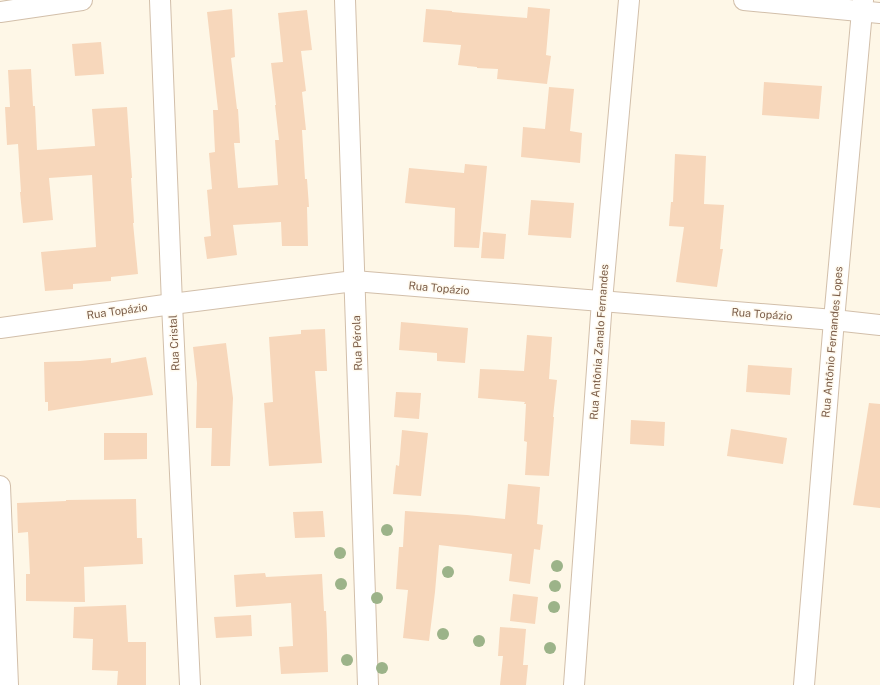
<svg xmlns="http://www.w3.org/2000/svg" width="880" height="685" viewBox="0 0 880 685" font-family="'Public Sans',sans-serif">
<rect width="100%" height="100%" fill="#fef7e7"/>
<g fill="#f7d7bb">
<path d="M528,7L550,9L546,55L551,56L547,84L497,79L498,69L477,68V67L458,65L461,45L423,42L426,9L452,11V12L527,18Z"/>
<path d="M232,9L235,57L231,58L237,109H238L240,143H234L238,188L278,185L275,140H279L275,105H276L271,63L283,62L278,13L307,10L312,50L301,51L306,91L302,92L306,130H302L305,179H307L309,207H307L308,246H282L281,222L233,225L237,255L207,259L204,237L211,236L207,190L212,189L209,153L215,152L213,110H218L207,12Z"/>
<path d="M101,42L104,74L75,76L72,44Z"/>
<path d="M31,69L33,106H35L37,150L95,146L92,109L127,107L129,137L132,178H131L134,223H133L138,274L111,277V281L73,284V289L45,291L41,252L96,247L92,175L49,178L53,220L23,223L20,192H21L18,144L7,145L5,107H10L8,70Z"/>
<path d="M764,82L822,86L819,119L762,115Z"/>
<path d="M549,87L574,89L570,131L582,133L580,163L521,157L523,127L545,129Z"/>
<path d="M675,154L706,156L704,204L724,205L720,249H723L717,287L676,282L684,227L669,226L671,202H673Z"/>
<path d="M465,164L487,166L479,248L454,247L455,208L405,203L409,168L464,173Z"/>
<path d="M531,200L574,203L571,238L528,235Z"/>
<path d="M483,232L506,234L504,259L481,258Z"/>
<path d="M401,322L468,328L465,363L437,361V353L399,350Z"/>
<path d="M325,329L327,371H315L322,463L269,466L264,403L273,402L269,337L301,334V330Z"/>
<path d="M527,335L552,337L549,379L557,380L553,417H554L549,476L525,475L527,442L524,441L526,404H524L525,402L478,398L480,369L524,371Z"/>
<path d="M226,343L233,398L230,466H211L212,428H196L197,383L193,347Z"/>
<path d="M146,357L153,395L48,411V402H45L44,362L80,361L111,358V363Z"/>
<path d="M748,365L792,368L790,395L746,392Z"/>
<path d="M396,392L421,393L419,419L394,417Z"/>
<path d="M869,403L880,404V508L853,505Z"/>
<path d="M631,420L665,422L664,446L630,444Z"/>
<path d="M731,429L787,438L783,464L727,456Z"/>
<path d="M402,430L428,433L421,496L393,494L396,465L399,466Z"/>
<path d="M104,433H147V459L104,460Z"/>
<path d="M508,484L540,487L537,524L543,525L540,550L534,549L530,584L509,581L512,554L439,545L435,592L429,641L403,638L408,590L396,589L399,547H403L405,511L467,515L505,519Z"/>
<path d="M136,499L137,538H142L143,564L84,567L85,602L26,601V574H30L28,532L18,533L17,503L66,501V500Z"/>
<path d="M323,511L325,537L295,538L293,512Z"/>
<path d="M265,573L266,577L322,574L324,611H326L327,634L328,672L281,674L279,647L293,646L291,603L236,607L234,575Z"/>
<path d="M513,594L538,597L535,624L510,621Z"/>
<path d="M126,605L128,642H146V685H117L118,671L92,670L93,639L73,638L74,607Z"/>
<path d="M251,615L252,636L216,638L214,617Z"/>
<path d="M500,627L526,629L523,665H528L526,685H500L503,656H498Z"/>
</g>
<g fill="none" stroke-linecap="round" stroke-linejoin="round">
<g stroke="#d2bfaa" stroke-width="22">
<g id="minor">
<path d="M160,0L172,304L190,685"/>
<path d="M345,0L368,685"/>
<path d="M744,0L880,13"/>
<path d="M0,12L82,0"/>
<path d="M0,328L172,304L354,281L834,320L880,325"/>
<path d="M0,486L8,685"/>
<path d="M574,685L602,301L629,0"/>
<path d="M804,685L834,320L863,0"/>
</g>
</g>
<use href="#minor" stroke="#fff" stroke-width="20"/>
</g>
<g fill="#9cb389">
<circle cx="387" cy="530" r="6"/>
<circle cx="340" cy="553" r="6"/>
<circle cx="557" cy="566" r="6"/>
<circle cx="448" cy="572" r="6"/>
<circle cx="341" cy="584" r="6"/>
<circle cx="555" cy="586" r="6"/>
<circle cx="377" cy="598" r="6"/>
<circle cx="554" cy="607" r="6"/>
<circle cx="443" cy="634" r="6"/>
<circle cx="479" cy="641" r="6"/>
<circle cx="550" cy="648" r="6"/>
<circle cx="347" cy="660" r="6"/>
<circle cx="382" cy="668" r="6"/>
</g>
<g text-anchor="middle" stroke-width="3" stroke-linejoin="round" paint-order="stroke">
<g font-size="11" fill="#7b5d48" stroke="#fffaef">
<text transform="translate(439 288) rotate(5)" y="4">Rua Topázio</text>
<text transform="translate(117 311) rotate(-8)" y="4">Rua Topázio</text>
<text transform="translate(762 314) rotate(4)" y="4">Rua Topázio</text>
<text transform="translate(599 342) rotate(-86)" y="4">Rua Antônia Zanalo Fernandes</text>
<text transform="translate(832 342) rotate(-85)" y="4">Rua Antônio Fernandes Lopes</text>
<text transform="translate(174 343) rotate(-93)" y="4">Rua Cristal</text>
<text transform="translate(357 343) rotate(-92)" y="4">Rua Pérola</text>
</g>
</g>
</svg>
